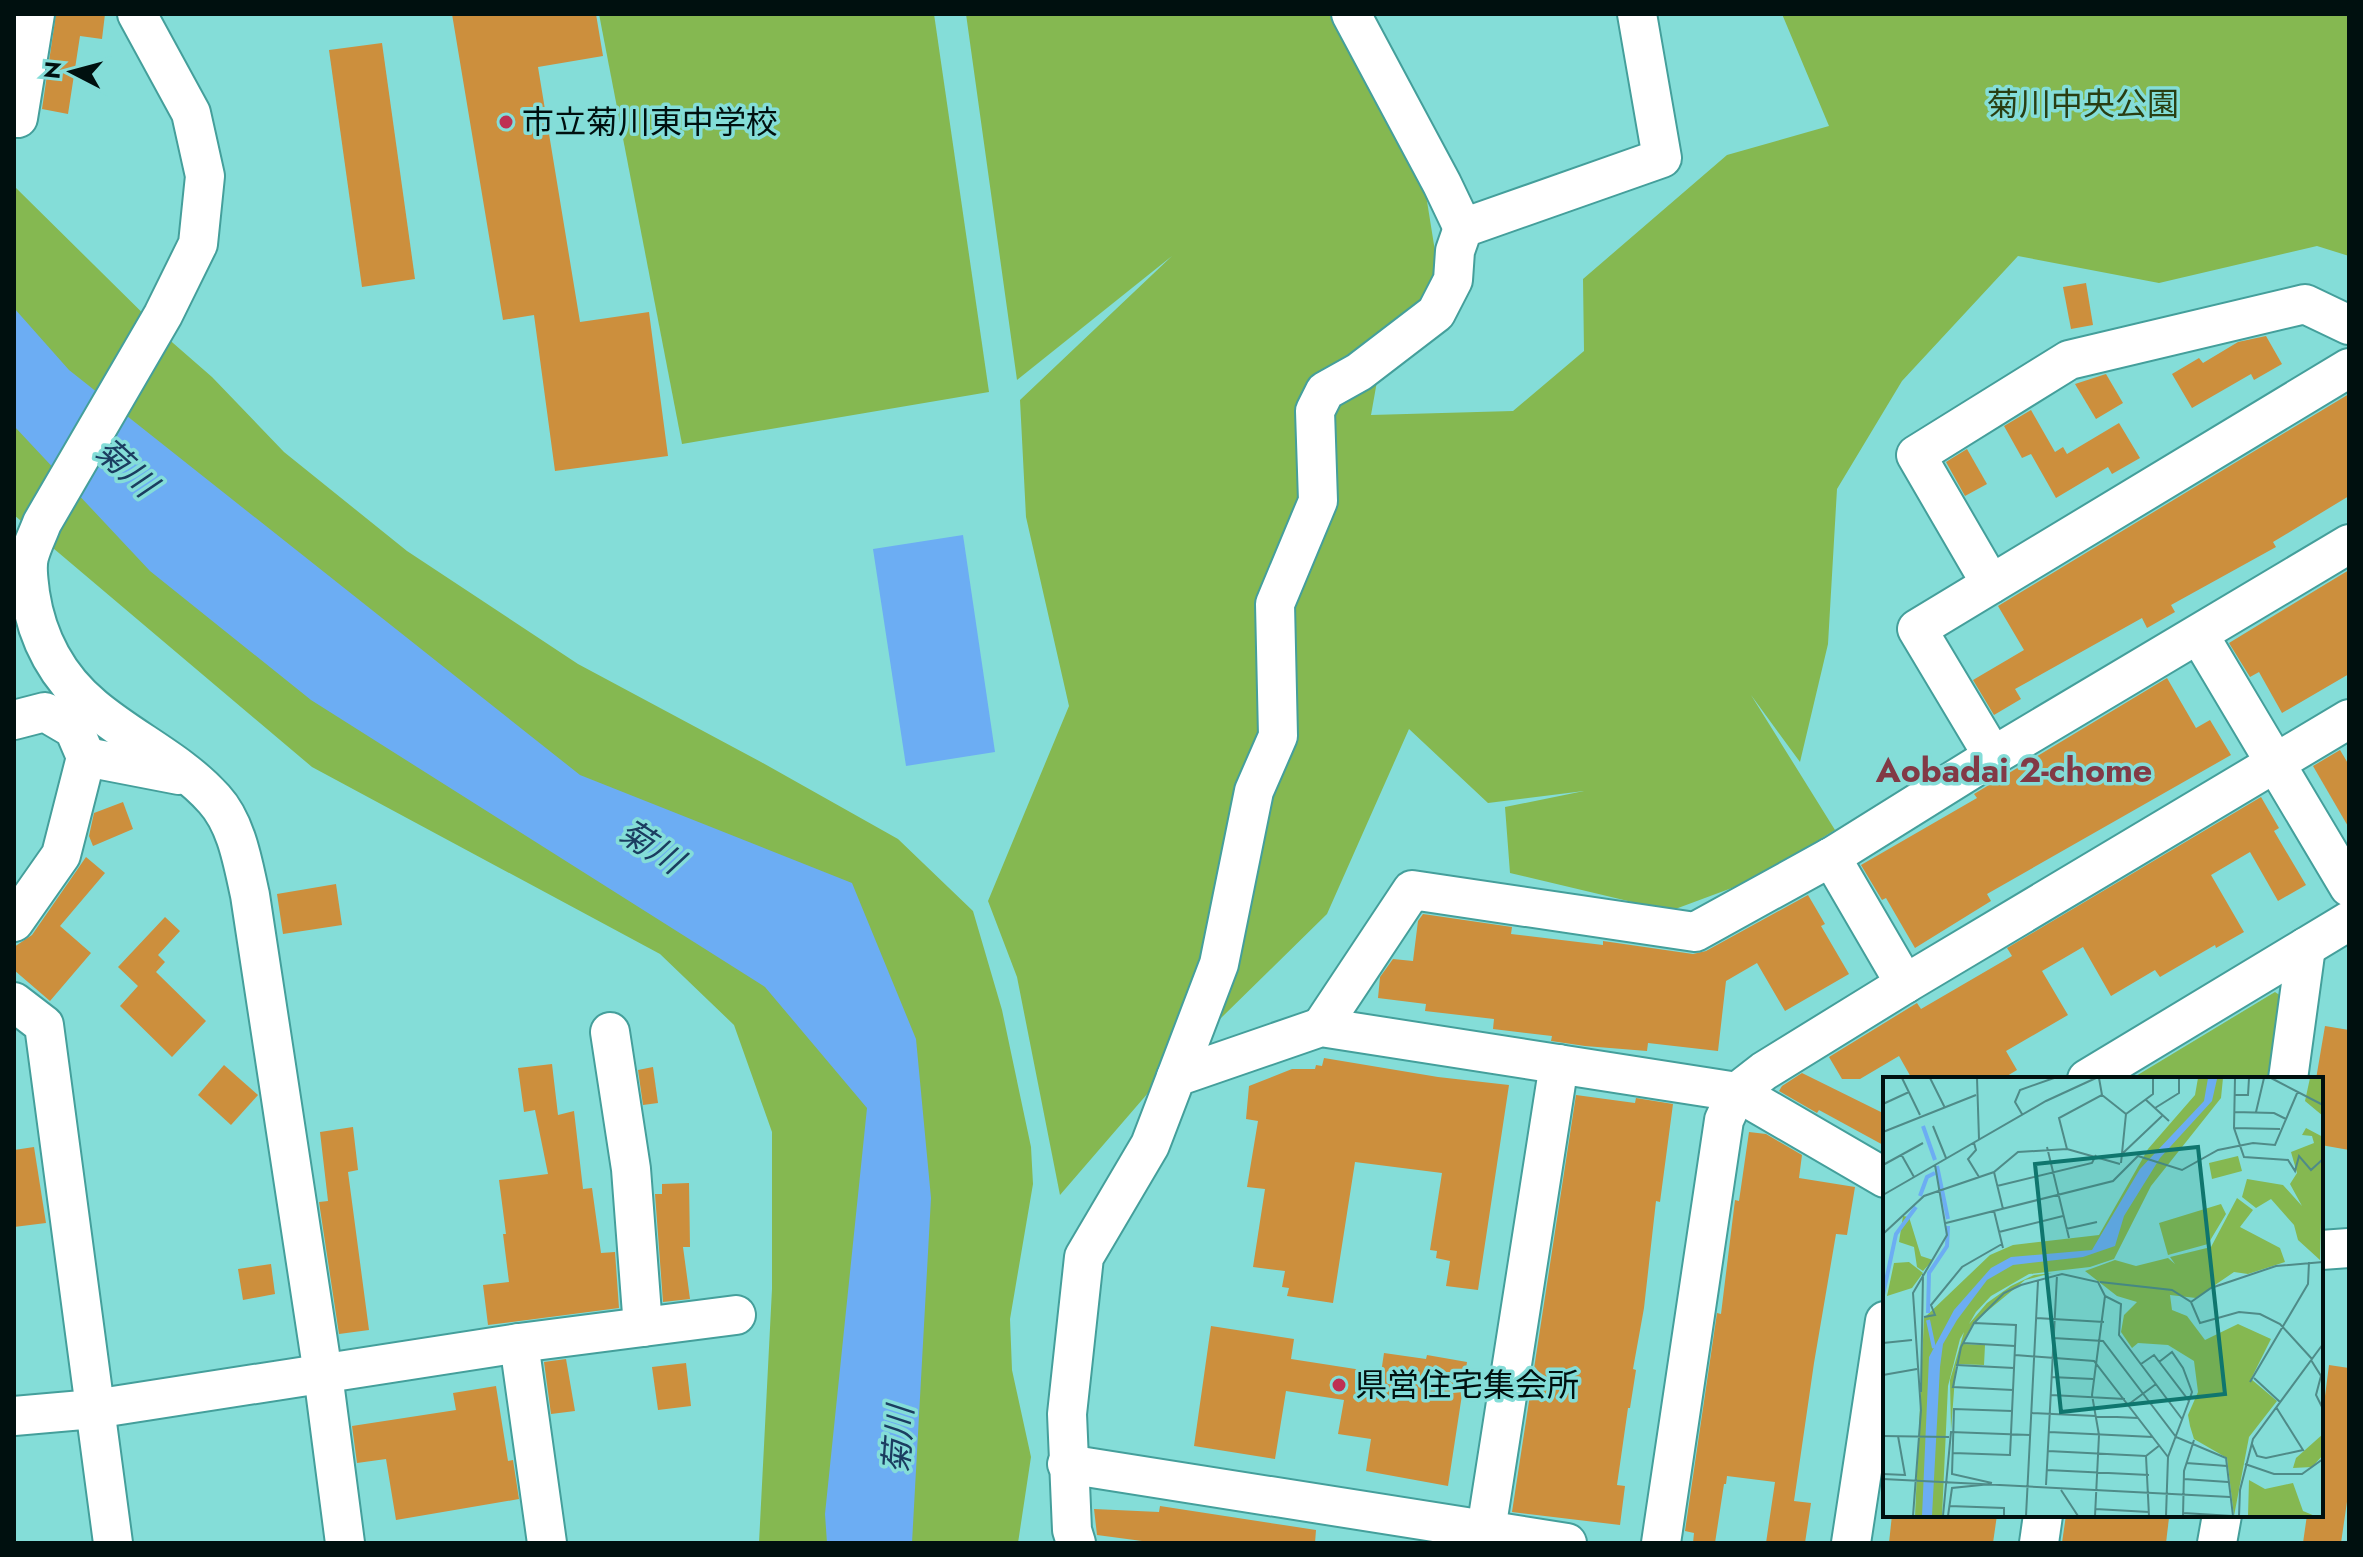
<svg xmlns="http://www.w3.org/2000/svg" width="2363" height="1557" viewBox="0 0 2363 1557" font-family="Jost,'Noto Sans JP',sans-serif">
<rect width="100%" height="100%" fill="#84ddd8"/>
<g fill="#85b851">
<path d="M599,14H934L989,392L682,444Z"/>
<path d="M966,14H1337L1422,170L1439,276L1379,370L1371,415L1513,411L1584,351L1583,279L1727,155L1829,126L1782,14H2349V256L2317,246L2159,283L2018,256L1902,381L1837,489L1828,644L1800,762L1751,695L1835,830L1756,879L1670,911L1510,873L1505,807L1584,791L1488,803L1409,729L1327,914L1167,1071L1060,1195L1017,977L988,901L1069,706L1026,517L1020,400L1172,256L1017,380Z"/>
<path d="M14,186L173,343L212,377L284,452L407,551L578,664L761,762L898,839L973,911L1002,1010L1031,1147L1033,1184L1010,1319L1012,1370L1031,1457L1018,1543H759L772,1289V1132L734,1025L660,954L312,767L14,515Z"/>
<path d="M2275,992L2292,1003L2280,1079H2131Z"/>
</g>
<g fill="#6cadf3">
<path d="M14,308L69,370L580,775L852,883L916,1039L931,1198L912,1543H827L825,1514L867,1108L765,987L311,700L150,571L14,426Z"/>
<path d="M963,535L995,752L906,766L873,549Z"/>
</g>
<g fill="#cc8f3d">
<path d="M56,14H105L102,39L80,36L68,114L42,109Z"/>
<path d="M452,14H596L603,56L538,67L580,322L649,312L668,456L555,471L534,315L503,320Z"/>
<path d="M382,43L415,279L362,287L329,50Z"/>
<path d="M2086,283L2093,325L2071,329L2063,287Z"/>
<path d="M2266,336L2282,364L2254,380L2251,374L2192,408L2172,374L2199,358L2203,363L2238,342Z"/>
<path d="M2106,374L2123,403L2096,419L2075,384Z"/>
<path d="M2349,394V496L2273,542L2276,547L2171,605L2175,612L2147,628L2142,618L2015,689L2021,699L1994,715L1973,680L2024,650L1998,606Z"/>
<path d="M2031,410L2055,452L2063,447L2067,454L2119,423L2140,458L2112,474L2108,467L2056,498L2031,454L2022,458L2004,426Z"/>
<path d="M1967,449L1987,484L1965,496L1946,462Z"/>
<path d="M2349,570V674L2282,713L2259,672L2250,677L2229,643Z"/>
<path d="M2167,678L2196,728L2210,720L2231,755L1987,894L1991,901L1915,948L1886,898L1882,900L1861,865L1977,798L1974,794Z"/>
<path d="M2340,750L2349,765V828L2313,766Z"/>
<path d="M2261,797L2279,828L2274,831L2306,885L2278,901L2250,852L2211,875L2244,932L2216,948L2215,945L2160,977L2155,970L2111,996L2083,947L2042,971L2068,1015L2006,1051L2017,1070L2002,1079H1912L1899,1056L1860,1079H1842L1829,1057L1917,1003L1921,1009L2012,956L2007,948Z"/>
<path d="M123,802L133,829L93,846L89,836L94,813Z"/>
<path d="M86,857L105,873L60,926L91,953L50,1001L14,970V947L32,935Z"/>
<path d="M336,884L342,925L283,934L277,894Z"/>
<path d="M1808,895L1825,924L1821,926L1849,974L1785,1011L1757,963L1726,981L1718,1051L1648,1043L1647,1051L1585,1046L1551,1041L1552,1036L1493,1029L1494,1019L1425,1011L1426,1004L1378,998L1380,977L1393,959L1413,961L1418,921L1423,914L1512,927L1511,934L1603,945V941L1693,954L1706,951Z"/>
<path d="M165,917L180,931L158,955L165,962L156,972L206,1021L172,1057L120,1006L138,986L118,967Z"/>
<path d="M2325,1026L2349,1030V1150L2321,1145V1079H2316Z"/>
<path d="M1324,1058L1438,1077L1509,1085L1478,1290L1446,1286L1450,1261L1436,1258L1437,1251L1430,1250L1442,1173L1355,1162L1333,1303L1287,1296L1289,1288L1282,1287L1285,1271L1253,1267L1265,1189L1247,1187L1258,1121L1246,1119L1249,1086L1292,1069H1315L1316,1065L1322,1066Z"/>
<path d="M552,1064L558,1115L574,1111L583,1189L592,1188L601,1253L615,1252L619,1308L488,1325L483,1285L509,1282L503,1234H506L499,1180L548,1174L535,1110L524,1112L518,1068Z"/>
<path d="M224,1065L258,1095L231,1125L198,1095Z"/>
<path d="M653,1067L658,1103L643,1105L638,1070Z"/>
<path d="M1802,1073L1885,1114V1146L1819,1110L1817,1113L1779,1091L1782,1086Z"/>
<path d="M1576,1095L1635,1103L1636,1098L1673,1104L1660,1202L1656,1201L1644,1308L1633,1369L1636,1370L1630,1408H1628L1617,1485L1625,1486L1620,1525L1512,1512Z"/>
<path d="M353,1127L358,1170L348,1172L369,1330L339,1334L319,1202L328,1201L320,1132Z"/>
<path d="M1749,1132L1766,1134L1802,1155L1799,1178L1855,1187L1847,1235L1836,1234L1814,1363L1794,1501L1811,1503L1805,1543H1766L1775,1482L1727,1476L1726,1484H1724L1715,1543H1693L1694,1533L1685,1531L1717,1313L1721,1314L1735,1200L1739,1201Z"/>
<path d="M34,1147L46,1223L14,1227V1150Z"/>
<path d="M689,1183L690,1247H683L690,1299L663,1302L655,1194H662V1184Z"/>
<path d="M271,1264L275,1294L243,1300L238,1269Z"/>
<path d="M1211,1326L1294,1339L1291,1359L1381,1373L1384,1353L1426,1359L1427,1355L1467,1362L1448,1486L1366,1471L1371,1439L1338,1434L1344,1400L1286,1391L1275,1459L1194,1446Z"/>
<path d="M566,1359L575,1411L551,1414L544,1362Z"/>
<path d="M686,1363L691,1406L658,1410L652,1367Z"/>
<path d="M2329,1365L2349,1368V1488L2341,1543H2303L2307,1515H2321V1427Z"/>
<path d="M496,1386L508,1461L513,1460L519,1499L396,1520L386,1459L357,1463L352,1426L456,1410L453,1393Z"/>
<path d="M1160,1506L1316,1530L1315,1543H1157L1097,1535L1094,1509L1159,1512Z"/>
<path d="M1892,1515H1997L1993,1543H1889Z"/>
<path d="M2066,1515H2146L2169,1518L2166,1543H2062Z"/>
</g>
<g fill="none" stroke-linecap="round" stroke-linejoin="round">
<g stroke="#449f9b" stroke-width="42">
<g id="minor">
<path d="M137,14L191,113L205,176L198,244L163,315L42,523C38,534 32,545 29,557C26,568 29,582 30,593C37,639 57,677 93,707C132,740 180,761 214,799C237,824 243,864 250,895L323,1374L345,1543"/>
<path d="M1351,14L1442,184L1463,228"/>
<path d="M18,118L35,14"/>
<path d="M1991,584L1916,455L2069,360L2305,304L2349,325"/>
<path d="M2199,635L2349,887"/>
<path d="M14,720L45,712L74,729L86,757L61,855L14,922"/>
<path d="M1993,756L1917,629L2349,368"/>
<path d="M86,757L179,775"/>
<path d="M1831,857L1905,984"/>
<path d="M14,1002L44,1025L113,1543"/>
<path d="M1321,1027L1412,890L1695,932L1831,857L1993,756L2349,544"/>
<path d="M610,1032L631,1169L643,1327"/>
<path d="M1176,1077L1219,964L1254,791L1278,736L1275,604L1318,501L1315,411L1325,391L1359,372L1436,313L1453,280L1455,251L1463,228L1662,158L1637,14"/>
<path d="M2087,1079L2349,921"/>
<path d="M2288,1079L2306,947"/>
<path d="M2321,1250L2349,1248"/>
<path d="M519,1343L547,1543"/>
<path d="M14,1416L94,1409L519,1343L736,1315"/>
<path d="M1067,1464L1567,1543"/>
<path d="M1076,1543L1072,1530L1067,1414L1084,1257L1150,1145L1176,1077L1321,1027L1737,1092L1885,1178"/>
<path d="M1484,1543L1559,1064"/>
<path d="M1661,1543L1724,1120L1737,1092L1764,1071L1905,984L2349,719"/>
<path d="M1851,1543L1885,1321"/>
<path d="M2039,1543L2043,1515"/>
<path d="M2217,1543L2222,1515"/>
</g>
</g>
<use href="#minor" stroke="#fff" stroke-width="38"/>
</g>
<g fill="#be2f53" stroke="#84ddd8" stroke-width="3">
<circle cx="506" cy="122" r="8"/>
<circle cx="1339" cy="1385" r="8"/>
</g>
<g text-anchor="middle" stroke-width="7" stroke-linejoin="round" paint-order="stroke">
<g font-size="32" fill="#293e12" stroke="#84ddd8">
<text x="2083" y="115">菊川中央公園</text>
</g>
<g font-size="32" fill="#00100f" stroke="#84ddd8" text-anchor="start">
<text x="522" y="133">市立菊川東中学校</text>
<text x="1355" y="1396">県営住宅集会所</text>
</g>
<g font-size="34" font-style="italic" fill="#1b3d60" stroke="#84ddd8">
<text transform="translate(126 467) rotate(42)" y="12">菊川</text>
<text transform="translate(651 846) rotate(33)" y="12">菊川</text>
<text transform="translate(898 1440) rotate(-86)" y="12">菊川</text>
</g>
<g font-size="34" font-weight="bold" fill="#823a46" stroke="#84ddd8">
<text x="2014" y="782">Aobadai 2-chome</text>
</g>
</g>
<g transform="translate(1883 1077)">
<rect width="440" height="440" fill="#84ddd8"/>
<path d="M315,1H340L338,21L268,109L231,182L207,190L146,197L108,219L93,235L86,247L104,226L128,209L151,198L169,196L142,203L91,245L79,267L102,268L101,288L73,287L68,354L67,303L81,255L77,262L65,309L59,439H32L41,241L107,178L130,168L216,158L265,72L312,18ZM427,1H440V39L422,24ZM423,51L440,60L437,183L415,163L411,148L388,122L373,131L359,120L364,102L400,108L419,129L407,107L414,96L408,75L431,66L429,59L419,58ZM355,79L359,94L329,102L326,86ZM354,121L370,133L357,150L397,171L402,185L365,197L351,195L313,221L287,218L289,233L304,239L322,263L355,247L388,262L368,302L394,324L366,360L351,439L344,381L311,362L307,349L305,338L315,315L311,284L285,268L255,266L249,271L238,255L241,238L254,225L234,219L202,194L232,183L253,189L285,181L292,187L287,180L328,170ZM338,127L343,137L325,167L285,178L276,146ZM20,139L26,140L38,179L50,183L40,194L34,190L31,170L16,165ZM26,185L40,196L29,211L4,219L11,186ZM440,357V378L429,390L410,391L413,381ZM366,403L382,412L410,406L420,434L432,439H365Z" fill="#85b851"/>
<path d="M325,1L334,2L329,24L277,81L241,139L232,169L200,180L130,188L104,203L74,243L60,267L57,290L49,439H39L46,280L71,233L108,191L128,180L209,173L257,92L321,24Z" fill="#6cadf3"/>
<path fill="none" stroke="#6cadf3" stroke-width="4" d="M40,49L52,83M54,89L65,142M37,119L44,100L52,96M0,218L13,157L33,130M45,236L46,196L64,169L65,149M45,243L51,271"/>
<path fill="none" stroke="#4f8b88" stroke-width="2" d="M19,1L37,38M47,1L62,31M94,1L96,62M352,1L351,51L361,80L405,83L412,94L416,79L428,93L440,82M388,1L440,28M219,18L243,37M352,18H365L366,1M262,22L286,44M0,27L26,15M272,31L296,16V1M351,35L391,36L403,42M373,35L381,1M139,37L132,25L137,13L171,1M50,49L63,81M351,51L397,52M0,55L93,18M91,66L93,73L85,82L96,100M164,70L186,161M184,72L176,41L219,18L216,1M240,76L279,39M18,77L31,100M238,86L243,37L270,17V1M0,88L40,66M111,95L120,132M114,109L209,86L213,78M0,118L163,24L213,1M111,134L120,171M63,146L230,104L255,79L299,93L335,73L370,66L392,68L415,14M183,152L214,145M116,155L180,139M0,157L41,119L111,95L135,75L184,72L237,87M217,205L289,213L308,225L317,246L356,235L377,237L397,247L429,282M222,219L238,227L236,258L299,342M308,225L328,211L393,189L440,185M41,240L52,238L48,228L79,190L119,167M153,241L221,245M91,246L121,216L138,208L179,197L215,205L222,219L209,318L216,358L212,439M170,261L220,264L293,360L343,381L350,439M0,266L29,263M80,266L132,269M132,278L211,284L285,380M428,283L438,299L433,318L440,332M276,285L289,275L300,291L309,315L306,324M258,287L271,278L306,324L285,380L283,439M73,288L131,291M0,298L34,292M168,300L210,302M371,301L397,325M367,305L425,207L426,185M38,315L40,197M168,318L242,322M246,327L273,307M38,334L30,216L64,158L52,88M149,336L255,341M166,355L270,360M0,359L66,360M369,367L374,379L383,381L420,373L393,330M165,374L263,379L277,368M70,376L127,378L133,248L91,246L78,270L70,310L130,313M263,379L266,439M303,386L344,389M362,387L391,397H419L440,382M164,393L266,398M0,397L22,398L15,359M0,402L347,420M301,402L345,405M109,406L69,397L71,332L129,334M163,408L174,198M178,413L195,439M66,429L121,431V439M212,432L266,435M300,436L350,439M30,439L38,333M60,439L68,355L147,358M65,439L69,411L108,407M143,439L155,204M300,439L301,394L311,363M356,439L357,413L370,362L440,267"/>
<path fill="#0f766e" fill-opacity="0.15" stroke="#0f766e" stroke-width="4" d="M315,70L342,317L178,335L152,87Z"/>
<rect width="440" height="440" fill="none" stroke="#00100f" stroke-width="4"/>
</g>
<rect width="2363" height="1557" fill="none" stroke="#00100f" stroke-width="32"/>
<g transform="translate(72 72) rotate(276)" stroke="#84ddd8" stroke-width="6" paint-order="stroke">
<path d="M0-6L14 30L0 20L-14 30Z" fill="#00100f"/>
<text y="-12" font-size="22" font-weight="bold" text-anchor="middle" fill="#00100f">N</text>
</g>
</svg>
